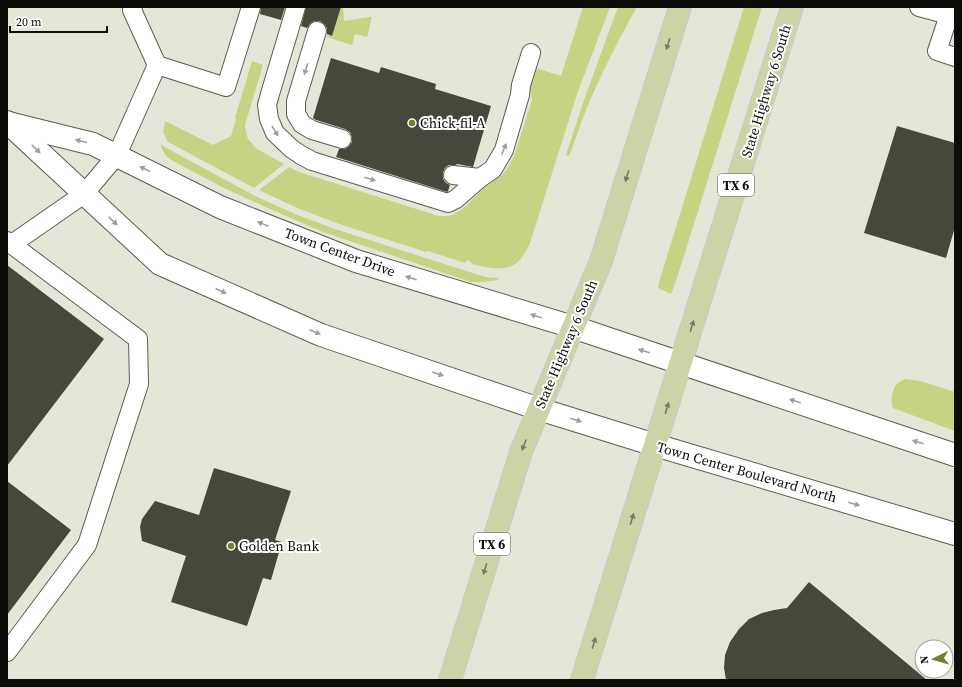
<svg xmlns="http://www.w3.org/2000/svg" width="962" height="687" viewBox="0 0 962 687" font-family="'Source Serif 4',serif">
<rect width="100%" height="100%" fill="#e3e7d8"/>
<g fill="#c5d383">
<path d="M341,7H343L344,21L370,17H372L367,37L355,34L352,45L327,37L328,35L332,36Z"/>
<path d="M583,7H610L577,94L531,240C529,246 526,252 522,257C511,274 489,268 472,264L471,262L467,260L465,263L428,251L426,252L339,224L295,207L259,190L289,167L299,172L439,216H446L453,215L465,207L485,187L502,175L509,166L514,156L532,100L530,88L536,68L561,76Z"/>
<path d="M618,7H637C618,40 601,74 586,110C580,125 575,141 569,156L566,155L585,97Z"/>
<path d="M744,7H762L677,278L671,294L658,288L660,279Z"/>
<path d="M252,61L263,65L245,125L246,132L248,139L257,149L284,164L254,188L168,142L163,132L165,121L213,145L231,136L236,119L235,118Z"/>
<path d="M161,145L255,196L295,214L335,229L485,277L498,278V280L482,282H471L323,232L272,210L222,187L173,161L166,156L161,147Z"/>
<path d="M905,379C922,380 939,387 955,392V431L893,408C890,403 892,392 895,386C897,383 901,381 905,379Z"/>
</g>
<g fill="#46483c">
<path d="M261,7H285L281,20L260,14Z"/>
<path d="M306,7H341L332,36L327,34V28L324,24L320,21H314L310,24L307,28L301,26Z"/>
<path d="M331,58L379,73L381,67L436,84L435,89L491,106L473,167L457,164L456,165H449L445,168L443,173V179L446,183L450,185L448,191L447,192L336,157L339,149H345L349,146L352,142V137L350,132L345,129L316,120L313,118Z"/>
<path d="M897,126L955,143V227L946,258L864,233Z"/>
<path d="M7,265L104,339L7,466Z"/>
<path d="M214,468L291,491L275,540L282,542L271,580L263,578L247,626L171,602L186,556L142,541L140,527L142,519L155,501L199,515Z"/>
<path d="M7,481L71,530L7,615Z"/>
<path d="M809,582L927,680H726L724,668L725,655L730,642L739,629L749,619L762,613L774,610L787,608Z"/>
</g>
<g fill="none" stroke-linecap="round" stroke-linejoin="round">
<g stroke="#5b5e51" stroke-width="20">
<g id="service">
<path d="M133,7L132,10L157,65"/>
<path d="M296,7L270,94L267,105L269,119L275,133L292,149L301,155L312,161L448,203L456,199L480,178L493,169L504,150L520,95L521,85L531,53"/>
<path d="M919,7L949,15L952,7"/>
<path d="M949,15L937,51L955,57"/>
<path d="M317,31L296,101V114L302,124L312,130L342,139"/>
<path d="M453,175L480,178"/>
<path d="M7,241L138,339L139,384L87,545L7,652"/>
<path d="M12,244L84,194L117,155L157,65L226,87L251,7"/>
</g>
</g>
<g stroke="#5b5e51" stroke-width="24">
<g id="tertiary">
<path d="M7,122L160,264L321,335L539,409L655,445L955,534"/>
<path d="M8,123L93,144L220,207L356,261L573,327L955,455"/>
</g>
</g>
<g stroke="#cacac9" stroke-width="24">
<g id="primary">
<path d="M450,680L521,452L601,261L680,7"/>
<path d="M582,680L710,268L792,7"/>
</g>
</g>
<use href="#service" stroke="#fff" stroke-width="18"/>
<use href="#tertiary" stroke="#fff" stroke-width="22"/>
<use href="#primary" stroke="#ccd4a7" stroke-width="22"/>
</g>
<defs><path id="oneway-solid" d="M-6-.8H1V-3.2L6.5 0L1 3.2V.8H-6Z"/></defs>
<g fill="#767b60">
<use href="#oneway-solid" transform="translate(668 44) rotate(107)"/>
<use href="#oneway-solid" transform="translate(627 176) rotate(107)"/>
<use href="#oneway-solid" transform="translate(692 326) rotate(-73)"/>
<use href="#oneway-solid" transform="translate(667 408) rotate(-73)"/>
<use href="#oneway-solid" transform="translate(524 445) rotate(112)"/>
<use href="#oneway-solid" transform="translate(632 519) rotate(-73)"/>
<use href="#oneway-solid" transform="translate(485 569) rotate(107)"/>
<use href="#oneway-solid" transform="translate(594 643) rotate(-73)"/>
</g>
<g fill="#9e9f9d">
<use href="#oneway-solid" transform="translate(306 69) rotate(107)"/>
<use href="#oneway-solid" transform="translate(275 131) rotate(58)"/>
<use href="#oneway-solid" transform="translate(81 141) rotate(-166)"/>
<use href="#oneway-solid" transform="translate(36 149) rotate(43)"/>
<use href="#oneway-solid" transform="translate(504 149) rotate(-68)"/>
<use href="#oneway-solid" transform="translate(145 169) rotate(-154)"/>
<use href="#oneway-solid" transform="translate(370 179) rotate(17)"/>
<use href="#oneway-solid" transform="translate(113 221) rotate(43)"/>
<use href="#oneway-solid" transform="translate(263 224) rotate(-158)"/>
<use href="#oneway-solid" transform="translate(411 278) rotate(-163)"/>
<use href="#oneway-solid" transform="translate(221 291) rotate(24)"/>
<use href="#oneway-solid" transform="translate(536 316) rotate(-163)"/>
<use href="#oneway-solid" transform="translate(315 332) rotate(23)"/>
<use href="#oneway-solid" transform="translate(644 351) rotate(-162)"/>
<use href="#oneway-solid" transform="translate(438 374) rotate(19)"/>
<use href="#oneway-solid" transform="translate(795 401) rotate(-162)"/>
<use href="#oneway-solid" transform="translate(576 420) rotate(17)"/>
<use href="#oneway-solid" transform="translate(918 442) rotate(-162)"/>
<use href="#oneway-solid" transform="translate(854 504) rotate(16)"/>
</g>
<g fill="#727e2b" stroke="#fff" stroke-width="1.5">
<circle cx="412" cy="123" r="4"/>
<circle cx="231" cy="546" r="4"/>
</g>
<g text-anchor="middle" stroke-width="4" stroke-linejoin="round" paint-order="stroke">
<g fill="#fff" stroke="#565653" stroke-width="1">
<rect x="718" y="174" width="36" height="22" rx="3"/>
<rect x="474" y="533" width="36" height="22" rx="3"/>
</g>
<g font-size="13" font-weight="bold" fill="#0d0e09">
<text x="736" y="190">TX 6</text>
<text x="492" y="549">TX 6</text>
</g>
<g font-size="14" fill="#0d0e09" stroke="#fff">
<text transform="translate(766 91) rotate(-73)" y="5">State Highway 6 South</text>
<text transform="translate(340 252) rotate(20)" y="5">Town Center Drive</text>
<text transform="translate(566 344) rotate(-67)" y="5">State Highway 6 South</text>
<text transform="translate(747 472) rotate(16)" y="5">Town Center Boulevard North</text>
</g>
<g font-size="14" fill="#0d0e09" stroke="#fff" text-anchor="start">
<text x="420" y="128">Chick-fil-A</text>
<text x="239" y="551">Golden Bank</text>
</g>
</g>
<rect width="962" height="687" fill="none" stroke="#0d0e09" stroke-width="16"/>
<g transform="translate(934 659) rotate(265)"><circle r="19" fill="#ffffff" stroke="#9e9f9d"/>
<path d="M0-3L7 15L0 10L-7 15Z" fill="#727e2b"/>
<text y="-6" font-size="11" font-weight="bold" text-anchor="middle" fill="#0d0e09">N</text>
</g>
<path d="M10 26v6h97v-6" fill="none" stroke="#0d0e09" stroke-width="2"/>
<text x="16" y="26" font-size="12" fill="#0d0e09" stroke="#ffffff" stroke-width="3" paint-order="stroke">20 m</text>
</svg>
